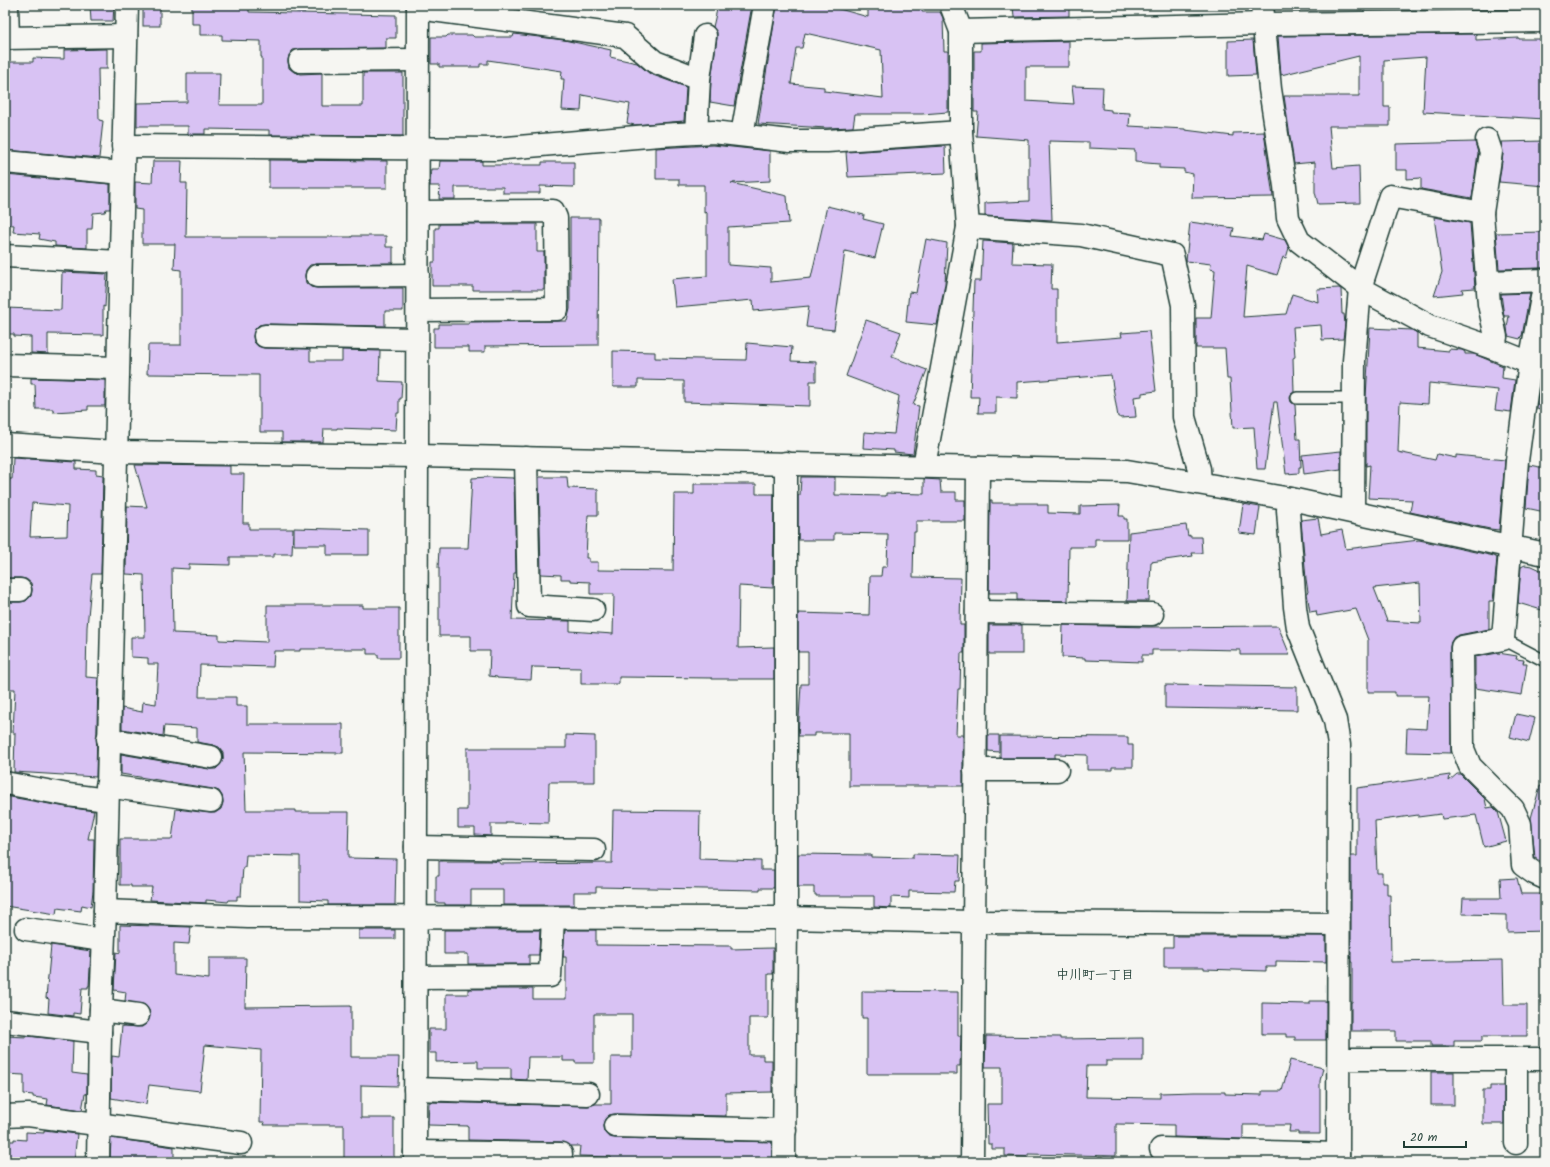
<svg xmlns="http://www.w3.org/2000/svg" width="1550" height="1167" viewBox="0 0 1550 1167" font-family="Kalam,'Klee One',sans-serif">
<rect width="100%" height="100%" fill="#f6f6f2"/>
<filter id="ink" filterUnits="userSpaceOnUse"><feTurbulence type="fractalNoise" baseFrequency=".025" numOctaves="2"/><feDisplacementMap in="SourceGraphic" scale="8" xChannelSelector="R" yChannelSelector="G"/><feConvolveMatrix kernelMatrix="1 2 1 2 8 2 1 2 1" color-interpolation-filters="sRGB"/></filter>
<g filter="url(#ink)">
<g fill="#d8c2f3" stroke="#1f3d34" fill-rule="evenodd">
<path d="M90,5H114L113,21H91Z"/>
<rect x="143" y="5" width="17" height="21"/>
<path d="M192,5H249V12L396,15V38H386V48L300,49L293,50L289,55L288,61L289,68L294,72L300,74L322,73V106H363V73H403V136L269,135V130L205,129V134H188V126H137V103L187,102V73H220L219,105H262V57H261V41L222,40V35H200V24H192Z"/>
<path d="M718,5H752L734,106L710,102L711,80L717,38V32L713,27Z"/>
<path d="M777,5H825L868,17V5H922V12H940L943,18L944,51H948V112L922,114H855L853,127L827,128L758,124ZM805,33L881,50L883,98L824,91V87L791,84L796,48H802Z"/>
<path d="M1013,5H1069V16L1014,17Z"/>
<path d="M1433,5H1452V9L1433,10Z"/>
<path d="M514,34L564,40L611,50L610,57L637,63L650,74L686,87L684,121L634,125L627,123L630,104L582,95L581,111L562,110L564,79H561L562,71L488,60V64H480V67H439V64H431V37H446L448,35H472L474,37H513Z"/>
<path d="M1476,34V40L1519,38V39H1545V119L1423,112L1426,57L1384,60V107H1390V126H1329L1333,168L1359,166L1360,203L1318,204L1315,192V162L1294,164L1284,96H1359V56L1281,75L1278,36Z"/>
<path d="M1253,40L1256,75L1228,76V41Z"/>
<path d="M1069,41V67H1026V101L1074,104L1072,86L1103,87L1102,109L1111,110V112L1130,113L1129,126L1185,129V130L1233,136V133L1264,132L1273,197L1192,198L1193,174L1184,172V169L1159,168V164L1135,162V150L1089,148V142L1049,141L1052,220L985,216V203L1029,201V140L976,136L978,112H974V51H981V43Z"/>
<path d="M107,49V69H98L99,120L103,121L99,158L5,150V62H33V58L64,59V50Z"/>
<path d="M1545,141V186L1499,182L1503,154L1501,142Z"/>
<path d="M1475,142L1478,153L1472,198L1421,189V178L1407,179V170H1396V144Z"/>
<path d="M713,145L770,151V181L731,183L787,196L789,223L728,227V265L771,268V282L811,278L827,206L864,215L863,219L883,224L875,258L845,251L834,330L806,327L809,306L754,311L753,300L675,307L672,279L707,276V212L704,213V185H679V179H656V148Z"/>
<path d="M945,146L946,173L848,177L846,152Z"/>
<path d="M269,160L387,161V188H269Z"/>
<path d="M153,161H182L181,183H187L186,237H352V236H386V247H393V263L317,264L310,265L306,270L305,276L306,283L311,287L317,288H403V311H385V326L265,324L259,325L255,329L253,336L254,342L258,346L264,348L310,349V361H342V350L380,351L379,381L402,382L401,399H399V413H397L396,430L337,428V429H324L323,442H282V432H260V398H259V375L147,374L148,345H181V270L174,269L175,244H142V210L135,209V182L152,183Z"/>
<path d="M440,161H482V165H542V162H574V187L540,186V193H503V187H455V199H439L440,186H430L431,169H439Z"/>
<path d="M5,175L110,184V209H106L105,212L93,213L92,229H87V248L55,246V242L39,239L40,234L13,232L14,225L5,224Z"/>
<path d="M1434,217L1470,223L1475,288L1462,289L1463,293L1434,296L1442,272Z"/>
<path d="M570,218H599L598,345L485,346V352H469V347H434V328H439V324H469V322L567,321L570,309Z"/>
<path d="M1190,222L1234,228L1232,236L1262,240L1264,234L1285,240L1289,248L1286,258L1283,257L1277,275L1247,266L1243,317L1286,314L1292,294L1318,302L1317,289L1339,288L1341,289L1342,314H1344L1345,324L1343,339L1322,340L1321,325L1293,327L1295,357L1293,358L1294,392L1291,394L1290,398L1291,402L1295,405L1297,439H1300L1301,467H1299V473L1286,474L1277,402H1274L1265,469H1257L1254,427L1233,428L1230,379H1227L1225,348H1196V318H1211L1215,270L1210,269L1211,264L1186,261Z"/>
<path d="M439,224H537V252H544V290H473V286H432V262H435V228H439Z"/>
<path d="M1545,232V268L1499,269L1496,233Z"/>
<path d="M926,239L947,243L945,284L937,325L906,322L909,292L916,293Z"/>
<path d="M983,241L1013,243L1012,263L1052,264L1051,289H1057V342L1122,337L1121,333L1149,331L1156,391L1142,393V396L1134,397L1136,417L1120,418V417H1118L1111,375L1017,382V398L996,397V413H978L979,397H970L974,281H981Z"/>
<path d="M62,272L107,274L105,307L103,306V335L48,334V354L31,353V337L14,336V334H5V308L61,310Z"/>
<path d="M1530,293L1522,336H1521L1520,339L1508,336L1507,327L1509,316H1504L1501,294Z"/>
<path d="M866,320L901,332L892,357L927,370L913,405L919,406L913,454L894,452V450L863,448L864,432L894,434L899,396L846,376Z"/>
<path d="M1370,328L1412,330L1417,333V348L1449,351V349L1462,350L1465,352V354H1474L1503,366L1502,378L1515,380L1511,412L1495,410L1498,390L1429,383L1428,404L1400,402L1398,452L1435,460L1437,454L1456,458V455L1505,460L1499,530L1490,529L1410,512L1412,500L1368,498L1370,465L1366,466V397Z"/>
<path d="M747,343L792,347L791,361L816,362V381H810V406L684,402V381L638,380V387H613V351L655,352V358L746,360Z"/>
<path d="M31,378L105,380V406H88V410L53,412V409H36L35,384H31Z"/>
<path d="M1540,383L1545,384V412L1537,409Z"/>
<path d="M1341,451V469L1304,474L1302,455Z"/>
<path d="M13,458L76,462V469L96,470V474L103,475L101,574H92L87,627L86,677L98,678L96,777L14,772L15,733H13L15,689H5V602H20L26,601L31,596L32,590L31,583L26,579L20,578H5V482H9V479H12ZM32,503L68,506L67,536L30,537Z"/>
<path d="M135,465L230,466V474H244L243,523H249V529H293L292,554H274V557H230V565L189,564V569L172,568L173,633L219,635V640L267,642V605H363V608H399V658H378V654H367V649H300V651H274L273,667L200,665L199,697H236V706H247V724H343V753L244,752L246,810H295V812H349L348,858L396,859L395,905H328V901L300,900V856L246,855L245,867H243L241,896H237V900H229L228,902L206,900V903L150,900L152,887H131V885H120V839H172L176,809L209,813H215L221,809L223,802L222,796L219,791L213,789L121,774V754L209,769H216L220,765L223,759V752L219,747L213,745L197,742V728L164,726L163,736L122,729V708L142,712L143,702L156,704L158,664H148V658L131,657V637H145L144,575L126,574L127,506L147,507Z"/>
<path d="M1529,465L1545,468V512L1526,508Z"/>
<path d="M488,477L514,478L516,573H514L512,620L570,621V631L613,634L614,594H590V582L570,581V579H561V575L541,574L539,477H567L568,488L598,489V515H588L586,558H589V562H598V570L673,571L674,494H694V484H756V494H774L773,588L739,586L738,648L774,647V679H712V678L619,677V684H581V668L532,667L531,680L497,678V677L489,676L490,651H471V636H439V568H438L439,548H468L472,478Z"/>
<path d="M801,477H835V495L886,496V493L924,494V479L940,480L941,492H956V500H965V521H916V532H914L913,577L961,578L960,625H964V653H961L960,689H958L956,735H963V786H849V733H814V736H798L801,684H808V652H798V613L869,615L870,576H881L882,567H887L888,534L834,533V540H798V495H800Z"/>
<path d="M990,500H992V503H1038V505H1048V513L1080,514V506L1120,505L1119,516H1124V519H1127V539H1095V547H1069L1068,601L1017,600V593H989Z"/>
<path d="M1243,504L1260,507L1256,535L1239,533Z"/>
<path d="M1318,518L1321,534L1342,530L1346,549L1419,540L1494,556L1497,558L1493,601H1489V629L1459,635L1454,637L1451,642L1450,647L1451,753L1406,752L1407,728L1427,729L1429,696H1395V692H1368V640L1356,609L1317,616L1316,611L1310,612L1307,593L1308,592L1306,579L1301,520ZM1420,583L1421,623L1387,621L1374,588Z"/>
<path d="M1186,525L1188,536L1190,535V537H1201L1202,553H1192L1193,556L1151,562L1149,601H1127L1129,532Z"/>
<path d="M294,528L369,530V555H327V545H294Z"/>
<path d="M1525,565L1532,566L1545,572V611L1518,603L1521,567Z"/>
<rect x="989" y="625" width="33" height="29"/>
<path d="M1063,625L1148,627L1278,626L1290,655H1240V650L1189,649V650H1152V655H1142V662L1085,660V658L1062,657Z"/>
<path d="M1498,653L1517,656L1516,659L1524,660L1523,663H1527L1522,695L1475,688V657Z"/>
<path d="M1165,685L1297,687V710L1165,708Z"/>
<path d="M1516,714L1535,718L1529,742L1510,737Z"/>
<path d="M566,735L595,736V782H549L548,823L506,822V824H491V836L475,835V828H458V810H467V748H566Z"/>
<path d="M988,735H999V752L988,751Z"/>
<path d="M1000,736L1128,737V745H1133V767H1112V770H1087V755L1055,754V758H1000Z"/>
<path d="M1457,774H1460L1485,799L1487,808L1493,807L1498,812L1506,841L1484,847L1476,815L1442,819L1441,814L1418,817V815L1375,821L1377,873H1382V883H1387V895H1390L1391,962L1503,960L1504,1005H1527V1036H1482V1041H1454V1046H1431V1041H1396V1031H1351V1002H1352V962H1351V856H1357V788L1450,775L1449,781Z"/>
<path d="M1540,786L1545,787V864L1535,858L1531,818Z"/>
<path d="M5,796L66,807L94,811L88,839H94L93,891L91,907L82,905L81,911L57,908L56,914L5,906Z"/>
<path d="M613,810L700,811L699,859L761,861V870H774V888H760V890L596,887V892H574V905H503V890H471V905H445V903H436V876H439V861H491L500,862V864L612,863Z"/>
<path d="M798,854L871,855V857L913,858V854L960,855L959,881H955L954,892L909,891V898L891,897V908L874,907V896H816V894H814V887H798Z"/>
<path d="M1517,878L1521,894H1545V931L1507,932V915L1462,914L1463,898H1501L1500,879Z"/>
<path d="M120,925L191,927L189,944L174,943V975L209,979V958H246L245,1007L351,1006V1057H399L398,1086L361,1085V1118H394V1162H344V1125H264L265,1122H260L261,1050L205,1045L200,1091L149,1085L146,1104L111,1098L112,1056L119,1057L122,1026L142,1027L148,1022L150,1016L149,1010L145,1005L125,1001L126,992L114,990L116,952L120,953Z"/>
<rect x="359" y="930" width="36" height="9"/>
<path d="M444,930H540L539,955H529V964H468V954H444Z"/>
<path d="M565,930H596V945L731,946V949L773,948V974H768V1018H749V1055H763V1060H772V1092L726,1093V1116L615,1114L609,1115L605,1119L603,1126L604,1132L608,1136L615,1138L772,1142V1162H611V1157L579,1156L580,1146H570L562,1142L468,1140V1126L428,1125L429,1102L588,1106L595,1104H611V1057H632V1014H594V1063H575V1061H563V1057H528L527,1080L511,1079V1068H478V1061L436,1062V1053H429V1029H446V994H468V989H533V999H566V957H563Z"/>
<path d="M1173,936H1326V962L1276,961V967H1266V971L1204,969V967H1164V947H1173Z"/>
<path d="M51,945L91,951L89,986H88V988H82L80,1014L73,1013V1016L48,1013L49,999L46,998Z"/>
<path d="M862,991L958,992V1036H961L960,1066H957V1074H867V1018H862Z"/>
<path d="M1310,1001H1326V1040H1295V1037H1286V1034H1262V1003L1310,1004Z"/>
<path d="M5,1036L27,1037V1036L73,1041L72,1073L87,1075V1094H85L82,1110L47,1105L48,1099L33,1097V1095L24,1094V1075L5,1074Z"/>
<path d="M986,1036L1060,1037V1039L1143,1038V1061H1106V1066H1087L1086,1097L1160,1098V1093L1194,1092H1225V1094L1262,1095V1091H1282L1290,1060L1323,1068L1320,1081V1134H1298V1132H1289L1290,1125H1243V1139L1174,1137V1125L1116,1124V1156L1028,1154V1157L1005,1156V1149H992V1144H988L987,1104H1002V1067H985Z"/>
<rect x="1431" y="1072" width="23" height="33"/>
<path d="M1490,1086H1504V1124H1483V1090H1490Z"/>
<path d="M44,1130L77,1134L74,1162H5V1141H14V1139L26,1140V1132L44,1133Z"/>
<path d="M111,1138L174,1147V1162H110Z"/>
</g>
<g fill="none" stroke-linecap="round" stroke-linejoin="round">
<g stroke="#1f3d34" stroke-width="14">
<g id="lane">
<path d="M1297,398H1354"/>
<path d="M1503,639L1545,661"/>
</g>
</g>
<g stroke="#1f3d34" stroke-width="25">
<g id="street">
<path d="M7,5L8,38"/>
<path d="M1262,5L1270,89L1285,186L1288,218L1299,241L1360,288L1430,326L1493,348L1530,363L1545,367"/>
<path d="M418,8L625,36L655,62L699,79L696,133"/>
<path d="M961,31L1264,24L1545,21"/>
<path d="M5,38L126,36"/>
<path d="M300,61L418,60"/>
<path d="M699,79L705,36"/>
<path d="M742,135L765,5"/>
<path d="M123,146L495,149L660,135L713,132L790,141H827L961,132"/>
<path d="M5,162L123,173"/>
<path d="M1482,213L1491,152L1487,140"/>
<path d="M968,227L1081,235L1172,255L1183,305L1184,417L1199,469L1200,482"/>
<path d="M5,256L120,262"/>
<path d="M317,276L418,275"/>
<path d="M1545,281L1530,363L1517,461L1503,639L1462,647L1463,749L1470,766L1513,809L1520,824L1523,865L1534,873L1545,878"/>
<path d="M1488,282L1545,280"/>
<path d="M418,310L557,309L556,218L553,211L418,212"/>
<path d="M265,336L417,339"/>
<path d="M5,365L118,368"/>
<path d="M5,445L116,452L417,456L1127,471L1291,499L1545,554"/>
<path d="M526,458L529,606L593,610"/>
<path d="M924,466L968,227L961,132V31L951,5"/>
<path d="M1291,499L1288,510L1295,607L1298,628L1335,720L1339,745L1338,1162"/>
<path d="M1353,512L1354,361L1360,288L1390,196L1482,213L1489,304L1496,337L1493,348"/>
<path d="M5,590H20"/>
<path d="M977,612L1152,614"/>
<path d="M108,739L211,757"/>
<path d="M975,770H1057"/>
<path d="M5,783L68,795L107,800"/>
<path d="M107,786L211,801"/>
<path d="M416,847L594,850"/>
<path d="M105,911L248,917L786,918L973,922L1338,924"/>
<path d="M26,929L103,940"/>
<path d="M416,977L550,976L553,918"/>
<path d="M101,1010L138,1015"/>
<path d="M5,1021L100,1032"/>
<path d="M1339,1059H1545"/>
<path d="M1516,1059V1143"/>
<path d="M415,1089L588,1094"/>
<path d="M5,1116L28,1115L241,1143"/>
<path d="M615,1126L785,1130"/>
<path d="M1161,1149L1338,1154"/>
<path d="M415,1152L561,1154"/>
<path d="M98,1162L100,1032L105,911L127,5"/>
<path d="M415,1162L417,456"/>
<path d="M784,1162L786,918V463"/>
<path d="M972,1162L978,468"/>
</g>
</g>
<g stroke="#1f3d34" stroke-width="25">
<path id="secondary" d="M417,456L418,5"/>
</g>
<use href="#lane" stroke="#f6f6f2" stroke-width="11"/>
<use href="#street" stroke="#f6f6f2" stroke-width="22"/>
<use href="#secondary" stroke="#f6f6f2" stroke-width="22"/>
</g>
</g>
<g text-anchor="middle" stroke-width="3" stroke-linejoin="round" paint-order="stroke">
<g font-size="13" font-weight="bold" fill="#1f3d34" stroke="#f6f6f2">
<text x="1095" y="979">中川町一丁目</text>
</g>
</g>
<rect width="1550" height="1167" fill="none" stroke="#f6f6f2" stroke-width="20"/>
<rect x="10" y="10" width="1530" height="1147" fill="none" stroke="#1f3d34" stroke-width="1.5" filter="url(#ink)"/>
<path d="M1404 1141v6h62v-6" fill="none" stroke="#1f3d34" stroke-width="2"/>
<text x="1410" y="1141" font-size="12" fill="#1f3d34" stroke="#f6f6f2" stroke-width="3" paint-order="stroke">20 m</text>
</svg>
